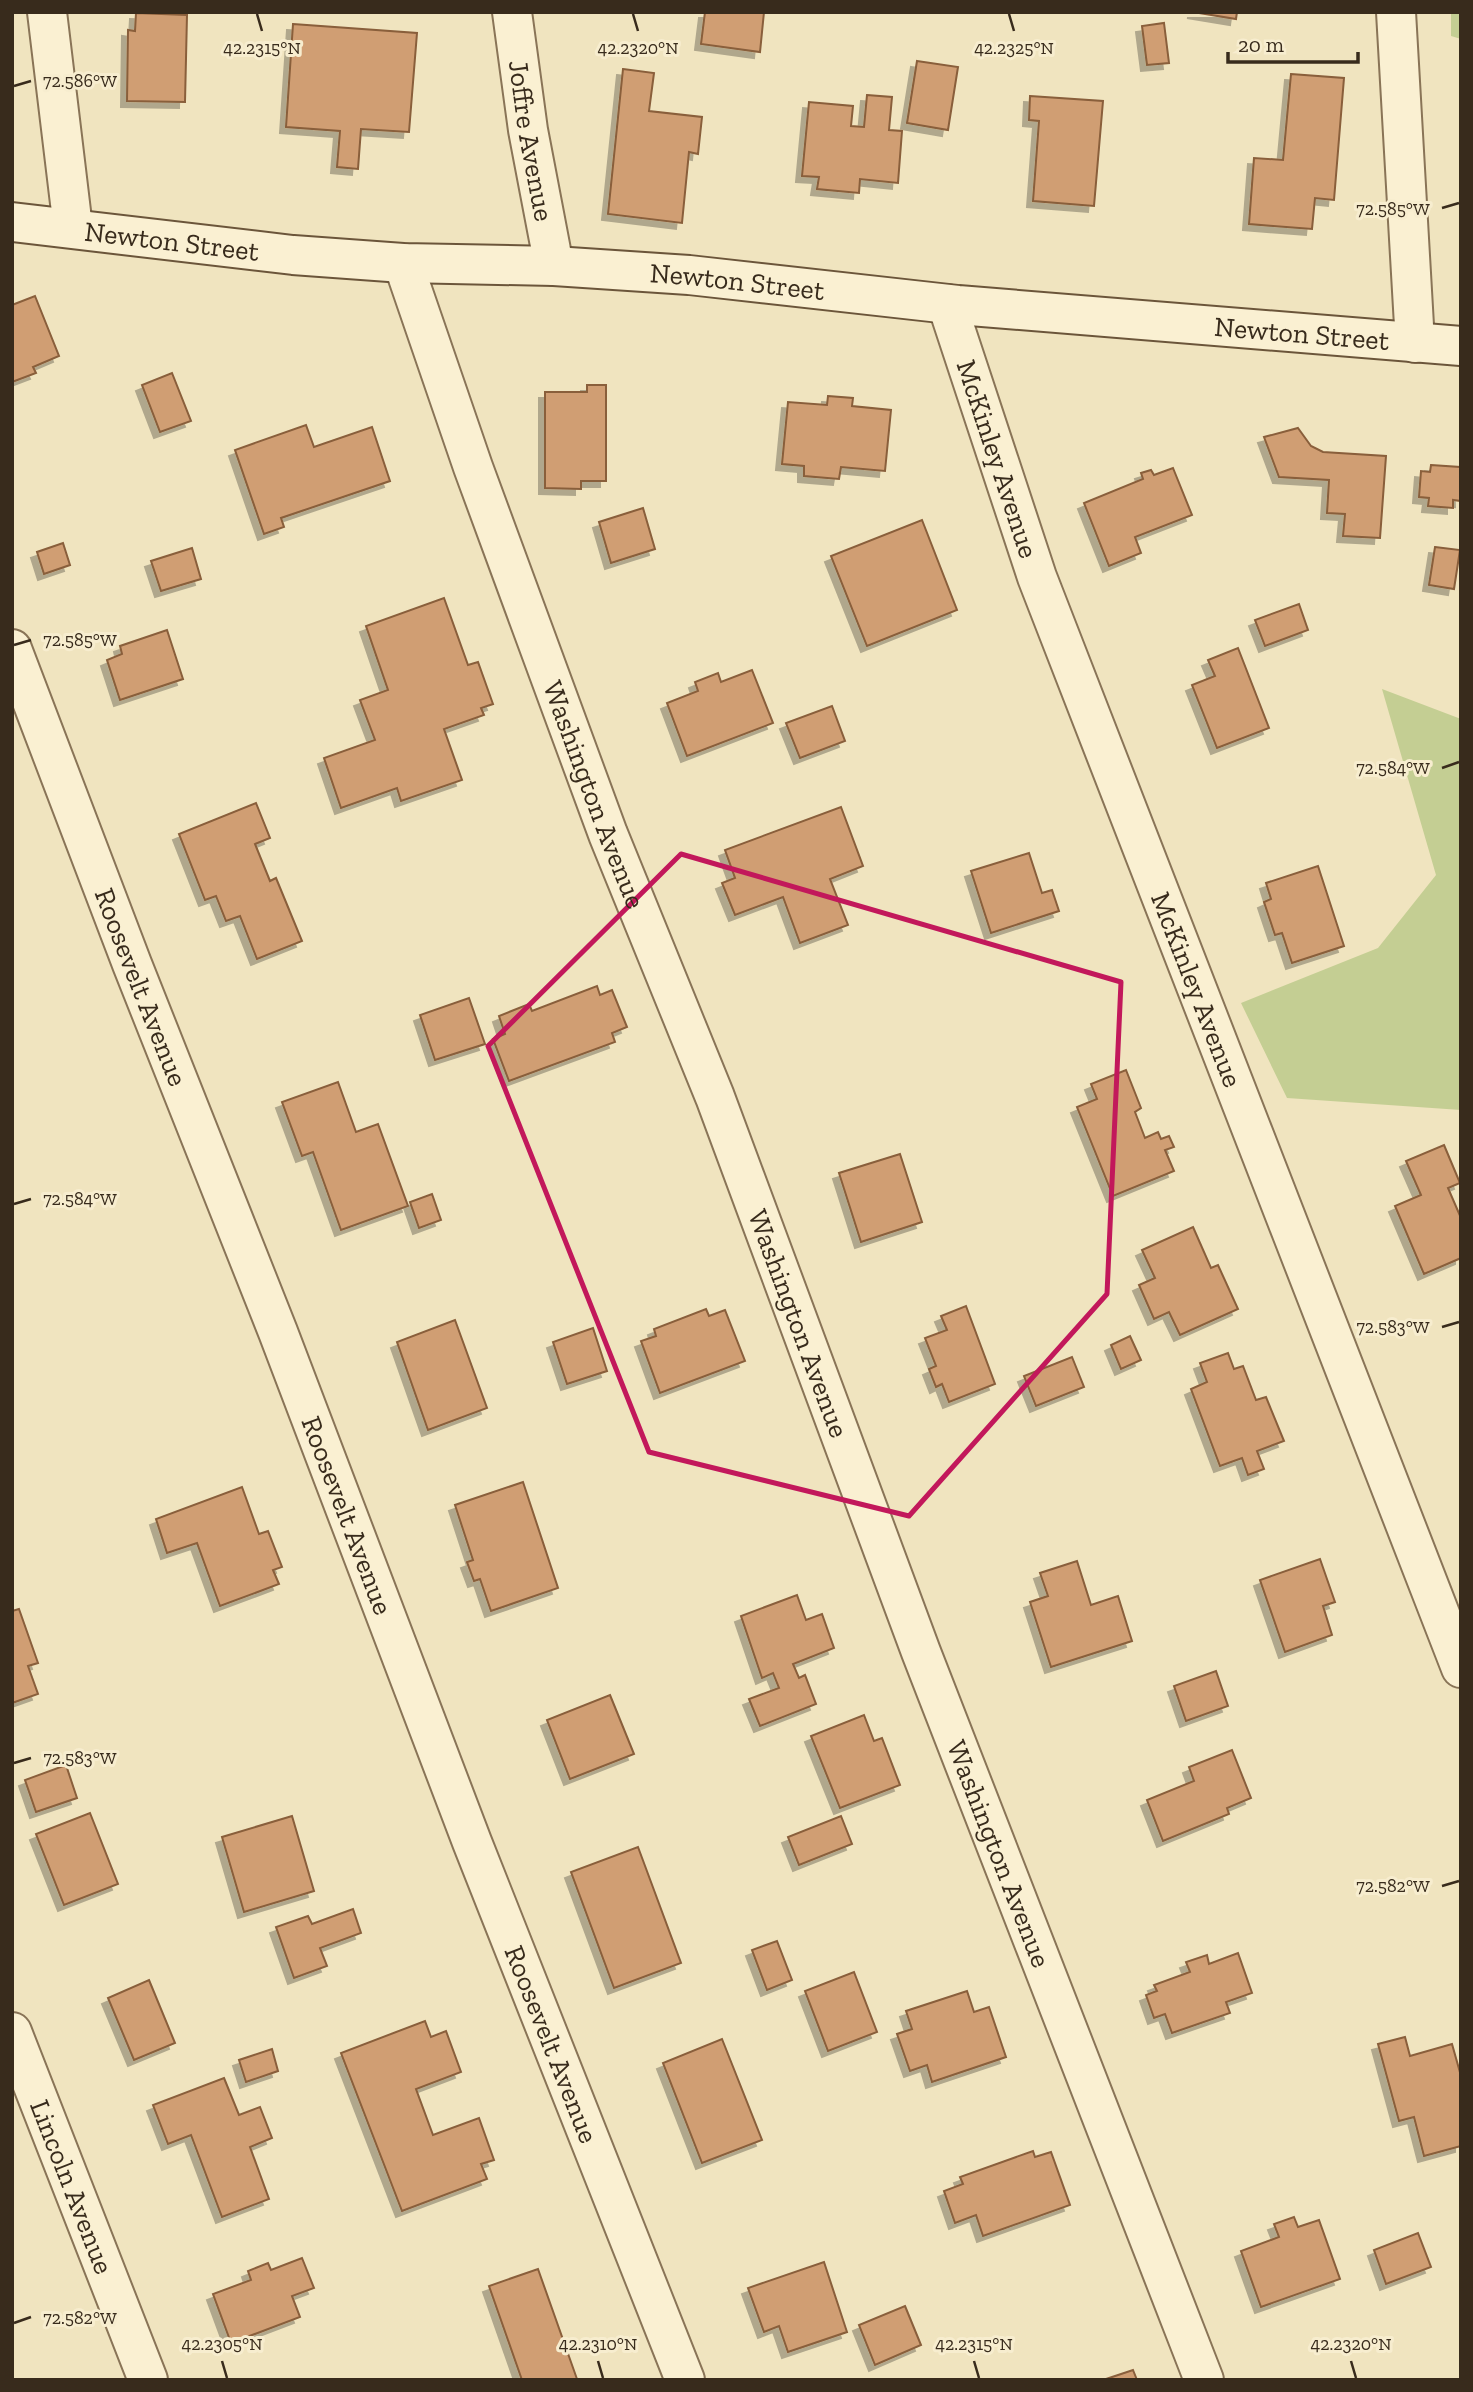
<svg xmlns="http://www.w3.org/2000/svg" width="1473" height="2392" viewBox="0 0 1473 2392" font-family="'Zilla Slab',serif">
<defs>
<filter id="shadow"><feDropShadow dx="-6" dy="6" stdDeviation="0" flood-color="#0004"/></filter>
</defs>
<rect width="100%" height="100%" fill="#f0e4bf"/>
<g fill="#c4ce93">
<path d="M1451,12H1461V39L1451,36Z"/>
<path d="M1382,689L1461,719V1110L1287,1098L1241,1003L1378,948L1436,875Z"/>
</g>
<g fill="#d09e73" stroke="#895e3b" stroke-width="2" filter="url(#shadow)">
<path d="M705,12H764L760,52L701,44Z"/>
<path d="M1193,12H1237L1236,19Z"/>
<path d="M136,13L187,15L185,102L127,101L128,30L135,31Z"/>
<path d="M1164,23L1169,63L1147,65L1142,26Z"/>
<path d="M293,24L417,33L409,132L361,129L358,169L337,167L340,131L286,127Z"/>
<path d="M917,61L958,67L948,130L907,123Z"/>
<path d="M623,69L654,73L649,111L702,117L698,154L689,152L682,223L608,214Z"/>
<path d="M1291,74L1344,78L1334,200L1315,198L1312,229L1249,224L1254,158L1283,160Z"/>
<path d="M867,95L892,97L889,130L902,131L898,183L860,179L859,193L817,189L819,177L802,176L809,102L853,106L851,126L864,127Z"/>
<path d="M1030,96L1103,101L1094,206L1033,201L1039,121L1029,120Z"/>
<path d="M35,296L59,356L33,367L36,373L12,382V305Z"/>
<path d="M172,373L191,421L160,432L142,385Z"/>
<path d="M587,385H606V481H581V489L545,488V392H587Z"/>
<path d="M828,396L853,398L852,406L891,410L885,471L841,467L839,479L804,476V466L782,464L788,402L827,405Z"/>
<path d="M306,425L314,447L372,427L390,481L281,518L284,527L264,534L235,450Z"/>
<path d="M1298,428L1311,446L1323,452L1386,456L1380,538L1343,536L1345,514L1327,513L1329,480L1279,477L1264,437Z"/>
<path d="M1431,465L1460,467L1461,501L1453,500V508L1428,506L1429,498L1419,497L1421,471L1430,472Z"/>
<path d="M1173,468L1192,515L1135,537L1141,553L1109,566L1084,503L1143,479L1141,473L1151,470L1154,475Z"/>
<path d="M643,508L655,549L611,563L599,522Z"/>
<path d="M922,520L957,610L867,646L831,556Z"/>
<path d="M63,543L70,565L44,574L37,552Z"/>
<path d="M1435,547L1460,550L1454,589L1429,585Z"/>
<path d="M192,548L201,579L161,591L151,561Z"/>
<path d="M444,598L468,665L478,662L493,704L481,708L484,715L444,729L462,780L401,801L397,788L341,808L324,758L375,740L360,700L388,690L366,626Z"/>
<path d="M1299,604L1308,630L1265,646L1255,620Z"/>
<path d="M167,630L183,679L120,700L107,660L122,654L120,646Z"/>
<path d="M1238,648L1269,728L1217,748L1192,685L1215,676L1208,660Z"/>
<path d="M752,670L773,723L687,756L667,703L698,691L695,682L718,673L721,682Z"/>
<path d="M832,706L845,741L800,758L786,723Z"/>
<path d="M256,803L270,838L255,844L270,881L276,878L302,941L257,959L240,916L226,921L216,896L205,900L179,834Z"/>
<path d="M841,807L863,866L830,879L848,925L800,943L783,897L735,915L722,883L735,878L725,850Z"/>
<path d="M1029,853L1042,893L1052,890L1059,911L991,933L971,871Z"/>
<path d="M1318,866L1344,946L1292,963L1282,933L1275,935L1264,902L1271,899L1266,883Z"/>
<path d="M597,986L600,995L612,990L627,1027L612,1033L615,1042L509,1081L493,1039L505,1034L499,1016L529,1004L532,1011Z"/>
<path d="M469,998L485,1044L435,1060L420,1015Z"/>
<path d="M1126,1070L1141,1108L1135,1112L1145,1138L1158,1132L1161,1139L1169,1136L1174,1147L1165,1150L1174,1171L1113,1196L1077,1107L1097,1099L1091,1084Z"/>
<path d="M338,1082L356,1132L378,1124L408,1206L341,1230L313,1152L302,1156L282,1102Z"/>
<path d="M1444,1145L1460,1183L1448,1188L1461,1218V1258L1424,1274L1395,1206L1421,1195L1406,1161Z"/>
<path d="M900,1154L922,1222L861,1242L839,1173Z"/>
<path d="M432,1194L441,1220L419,1228L410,1202Z"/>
<path d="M1193,1227L1211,1268L1218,1265L1238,1309L1180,1335L1169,1312L1154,1319L1139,1285L1155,1278L1142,1250Z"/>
<path d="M966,1306L995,1384L949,1402L942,1384L936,1387L929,1369L936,1366L925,1338L947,1330L941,1316Z"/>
<path d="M706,1309L709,1316L725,1310L745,1361L660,1393L641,1341L656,1336L654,1329Z"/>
<path d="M455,1320L487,1408L428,1430L397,1342Z"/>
<path d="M593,1328L607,1371L567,1384L553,1342Z"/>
<path d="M1130,1336L1141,1360L1121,1369L1111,1345Z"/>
<path d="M1228,1353L1234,1369L1243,1366L1256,1400L1266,1397L1284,1441L1257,1451L1264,1469L1248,1475L1242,1458L1220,1466L1191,1389L1207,1382L1200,1363Z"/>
<path d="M1072,1357L1084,1387L1036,1406L1024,1376Z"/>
<path d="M523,1482L558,1588L491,1611L480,1579L474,1581L467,1562L473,1560L455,1505Z"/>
<path d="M242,1487L259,1534L268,1531L282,1567L273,1570L279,1584L220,1606L197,1543L167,1553L156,1519Z"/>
<path d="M1320,1559L1335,1602L1323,1606L1332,1635L1285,1652L1260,1580Z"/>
<path d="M1077,1561L1091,1605L1118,1596L1132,1641L1051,1667L1030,1602L1048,1596L1040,1573Z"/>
<path d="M797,1595L806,1620L822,1614L834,1648L793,1664L799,1678L805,1675L816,1704L760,1726L749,1699L779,1688L773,1673L762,1678L741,1616Z"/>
<path d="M19,1609L38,1663L28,1666L38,1694L12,1703V1611Z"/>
<path d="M1216,1671L1228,1706L1186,1721L1174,1686Z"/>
<path d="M610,1695L634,1754L570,1779L547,1720Z"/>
<path d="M864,1715L874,1741L882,1738L900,1785L840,1808L811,1736Z"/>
<path d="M1232,1750L1251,1798L1227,1808L1229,1814L1163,1841L1147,1800L1194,1781L1189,1767Z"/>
<path d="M66,1765L77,1798L36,1812L25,1780Z"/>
<path d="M90,1813L118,1884L64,1905L36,1834Z"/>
<path d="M292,1816L314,1891L244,1912L222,1837Z"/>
<path d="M841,1816L852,1844L799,1865L788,1837Z"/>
<path d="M638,1847L681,1963L614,1988L571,1872Z"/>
<path d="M353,1909L361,1933L320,1948L327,1966L294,1978L276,1927L308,1916L312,1924Z"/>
<path d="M777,1941L792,1980L767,1990L752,1950Z"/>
<path d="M1238,1953L1252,1993L1226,2002L1230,2013L1172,2033L1165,2014L1154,2018L1146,1995L1157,1991L1154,1985L1190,1972L1186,1962L1207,1955L1209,1964Z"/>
<path d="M854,1972L877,2032L828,2051L805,1991Z"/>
<path d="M149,1980L175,2043L134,2060L108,1998Z"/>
<path d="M967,1991L974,2012L989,2007L1006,2057L932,2082L927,2065L910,2071L897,2034L912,2029L906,2011Z"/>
<path d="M425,2021L431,2037L446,2031L461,2072L416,2089L433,2135L479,2118L494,2160L481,2164L487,2179L402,2211L341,2053Z"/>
<path d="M1405,2037L1410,2056L1452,2044L1461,2076V2146L1424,2156L1414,2117L1399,2121L1378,2044Z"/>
<path d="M722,2039L762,2140L702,2163L663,2063Z"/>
<path d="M272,2049L278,2071L246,2082L239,2060Z"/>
<path d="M224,2078L239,2115L260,2107L272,2138L250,2147L269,2199L222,2217L191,2135L168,2144L153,2105Z"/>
<path d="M1033,2151L1035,2157L1051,2152L1070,2205L983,2236L976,2215L955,2223L944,2191L963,2184L960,2177Z"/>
<path d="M1294,2217L1298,2227L1319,2220L1340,2279L1261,2307L1241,2251L1279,2237L1274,2224Z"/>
<path d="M1418,2233L1431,2267L1386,2284L1374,2250Z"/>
<path d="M302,2258L314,2288L292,2296L300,2317L231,2343L213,2294L251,2280L248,2271L268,2263L271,2270Z"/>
<path d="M824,2262L847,2332L788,2352L779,2326L764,2332L748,2288Z"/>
<path d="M538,2269L577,2379L574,2380H522L489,2286Z"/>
<path d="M905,2306L921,2345L875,2365L859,2325Z"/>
<path d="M1133,2370L1137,2380H1103Z"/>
</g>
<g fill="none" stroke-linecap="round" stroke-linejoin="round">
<g stroke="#897457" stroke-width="42">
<g id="minor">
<path d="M47,12L73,228"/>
<path id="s1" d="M512,12L528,130L554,266"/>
<path d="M1396,12L1415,343"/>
<path id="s2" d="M403,263L473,467L608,834L715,1097L921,1652L1204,2380"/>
<path id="s3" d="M947,304L1037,577L1461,1668"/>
<path id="s4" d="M12,649L132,964L278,1332L472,1842L685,2380"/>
<path id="s5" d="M12,2032L148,2380"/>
</g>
</g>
<g stroke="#6b553a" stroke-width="42">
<g id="secondary">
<path id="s6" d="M12,222L293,255L403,263L554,266L689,275L958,305L1461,346"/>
</g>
</g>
<use href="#minor" stroke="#faf0d2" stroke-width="38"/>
<use href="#secondary" stroke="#faf0d2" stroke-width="38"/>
</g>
<path fill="none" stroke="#c2185b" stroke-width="5" stroke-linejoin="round" d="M681,854L1121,982L1107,1294L909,1516L649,1452L488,1046Z"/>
<path fill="none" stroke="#382b1c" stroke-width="2.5" d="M257,14L262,31M633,14L638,31M1009,14L1014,31M14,86L31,81M1442,208L1459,203M14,645L31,640M1442,768L1459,762M14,1204L31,1199M1442,1327L1459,1322M14,1763L31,1758M1442,1886L1459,1881M14,2323L31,2317M222,2361L227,2378M598,2361L603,2378M974,2361L979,2378M1351,2361L1356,2378"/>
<g text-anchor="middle" stroke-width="6" stroke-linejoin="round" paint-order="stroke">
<g font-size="28" fill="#382b1c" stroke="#f7edcf">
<text dy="10" stroke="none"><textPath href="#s1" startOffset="130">Joffre Avenue</textPath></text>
<text dy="10" stroke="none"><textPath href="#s6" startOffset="161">Newton Street</textPath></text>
<text dy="10" stroke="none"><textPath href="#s6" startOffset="728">Newton Street</textPath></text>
<text dy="10" stroke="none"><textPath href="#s6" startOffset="1295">Newton Street</textPath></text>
<text dy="10" stroke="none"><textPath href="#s3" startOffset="163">McKinley Avenue</textPath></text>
<text dy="10" stroke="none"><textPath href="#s2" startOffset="565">Washington Avenue</textPath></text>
<text dy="10" stroke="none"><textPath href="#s4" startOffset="362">Roosevelt Avenue</textPath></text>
<text dy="10" stroke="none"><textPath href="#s3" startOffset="730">McKinley Avenue</textPath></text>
<text dy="10" stroke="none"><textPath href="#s2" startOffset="1132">Washington Avenue</textPath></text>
<text dy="10" stroke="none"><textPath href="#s4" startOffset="929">Roosevelt Avenue</textPath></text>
<text dy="10" stroke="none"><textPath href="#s2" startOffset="1699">Washington Avenue</textPath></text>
<text dy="10" stroke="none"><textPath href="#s4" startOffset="1496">Roosevelt Avenue</textPath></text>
<text dy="10" stroke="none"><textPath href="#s5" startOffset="166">Lincoln Avenue</textPath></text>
</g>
</g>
<g font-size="18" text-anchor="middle" fill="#382b1c" stroke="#f7edcf" stroke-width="6" stroke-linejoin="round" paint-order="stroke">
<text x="262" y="54">42.2315°N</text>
<text x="638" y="54">42.2320°N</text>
<text x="1014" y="54">42.2325°N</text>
<text x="80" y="87">72.586°W</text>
<text x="1393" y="215">72.585°W</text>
<text x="80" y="646">72.585°W</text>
<text x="1393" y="774">72.584°W</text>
<text x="80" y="1205">72.584°W</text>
<text x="1393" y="1333">72.583°W</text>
<text x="80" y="1764">72.583°W</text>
<text x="1393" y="1892">72.582°W</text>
<text x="80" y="2324">72.582°W</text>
<text x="222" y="2350">42.2305°N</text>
<text x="598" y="2350">42.2310°N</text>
<text x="974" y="2350">42.2315°N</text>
<text x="1351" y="2350">42.2320°N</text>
</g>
<rect width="1473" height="2392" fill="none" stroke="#382b1c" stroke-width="28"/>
<path d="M1228 52v10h130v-10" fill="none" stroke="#382b1c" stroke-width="3.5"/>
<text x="1238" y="52" font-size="21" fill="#382b1c" stroke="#f7edcf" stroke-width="5" paint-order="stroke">20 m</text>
</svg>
